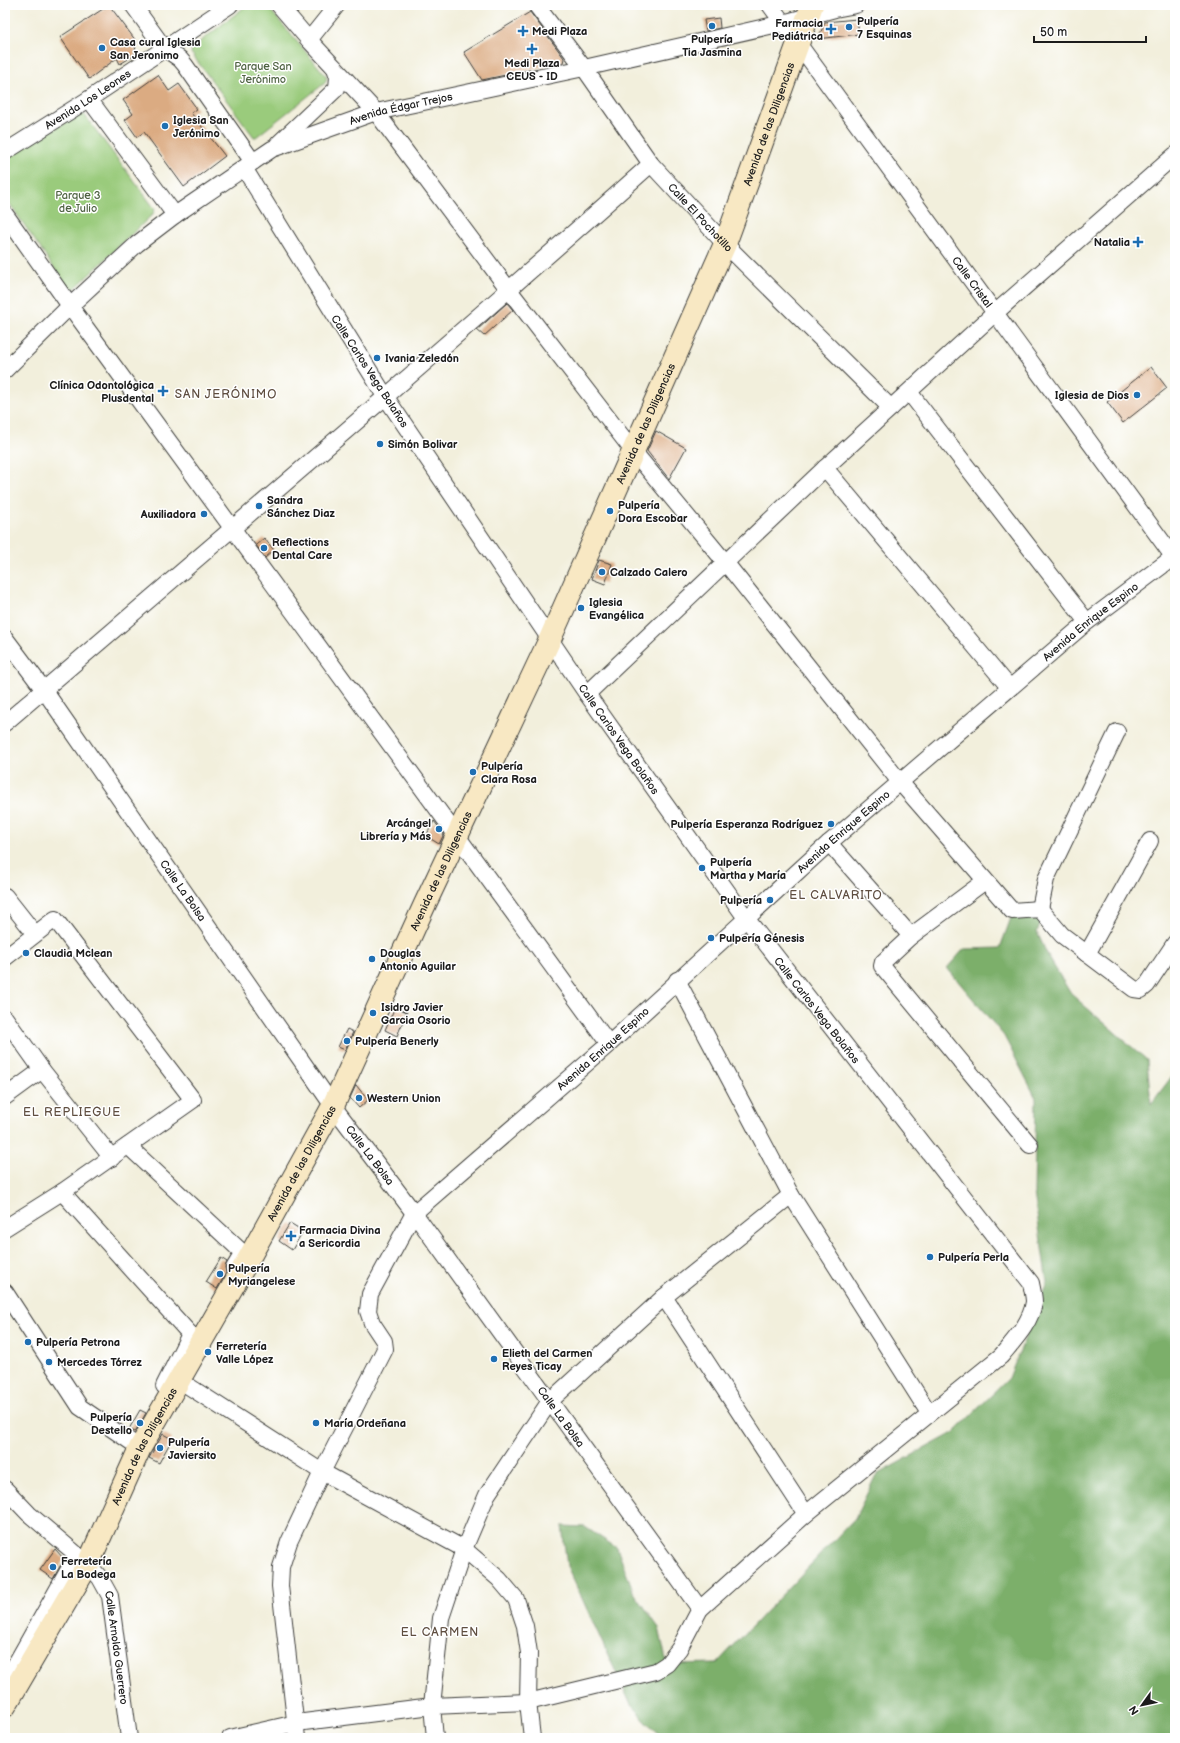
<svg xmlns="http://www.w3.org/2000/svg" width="1180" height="1743" viewBox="0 0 1180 1743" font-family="'Balsamiq Sans',sans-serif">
<rect width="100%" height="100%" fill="#fff"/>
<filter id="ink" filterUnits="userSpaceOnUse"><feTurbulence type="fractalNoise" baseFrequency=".025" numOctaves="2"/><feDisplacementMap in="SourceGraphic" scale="8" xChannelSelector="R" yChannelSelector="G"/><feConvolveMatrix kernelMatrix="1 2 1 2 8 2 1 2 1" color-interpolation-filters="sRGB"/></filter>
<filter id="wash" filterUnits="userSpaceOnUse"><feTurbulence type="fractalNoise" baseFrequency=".012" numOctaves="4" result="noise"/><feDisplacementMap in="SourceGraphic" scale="16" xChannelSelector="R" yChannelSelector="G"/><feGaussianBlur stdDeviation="0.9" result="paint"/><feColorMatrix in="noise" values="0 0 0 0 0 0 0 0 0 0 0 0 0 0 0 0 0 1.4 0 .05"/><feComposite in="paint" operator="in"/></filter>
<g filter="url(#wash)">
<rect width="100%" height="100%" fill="#f2efdc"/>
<g fill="#9acb7b" stroke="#5b744c">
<path d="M247,5H266L327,77L325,83L256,137H254L191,53L192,48Z"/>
<path d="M83,113L155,209L153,214L72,291L69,290L5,197V158L79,114Z"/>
</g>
<path fill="#7baf6b" stroke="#4c6644" d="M1012,915L1043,916L1037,932L1048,956L1071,994L1147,1060L1151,1104L1175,1072V1738H662L631,1705L567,1566L562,1526L585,1527L617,1548L633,1591L659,1628L667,1664L717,1663L855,1518L876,1475L953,1433L1009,1378L1047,1283L1034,1193L1036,1098L1004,1036L947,968L964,949L1000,948Z"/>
<g id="blocks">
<g fill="#dbab82">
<path d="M109,5L136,41L135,55L120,64L117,58L89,79L60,37Z"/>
<path d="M530,12L564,58L563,63L482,80L464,52Z"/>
<path d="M719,18L720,28L706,31L704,20Z"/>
<path d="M857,19L859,34L818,39L825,22Z"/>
<path d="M158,75L169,91L179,84L197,109L191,113L225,156L184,187L144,132L137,137L125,120L133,114L123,100Z"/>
<path d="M507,303L513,310L484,336L477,330Z"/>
<path d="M1151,367L1167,388L1123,423L1107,402Z"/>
<path d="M656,431L686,448L669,479L647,451Z"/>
<path d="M264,538L274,550L265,558L256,545Z"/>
<path d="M599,560L612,564L605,584L592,579Z"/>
<path d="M434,821L444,834L439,844L426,836Z"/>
<path d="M395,1007L407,1012L397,1036L385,1030Z"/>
<path d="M347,1029L353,1032L345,1050L338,1047Z"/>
<path d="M356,1085L368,1100L359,1108L350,1098Z"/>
<path d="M290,1223L303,1231L292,1250L279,1241Z"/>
<path d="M221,1258L227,1262L225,1267L226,1273L217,1289L206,1282Z"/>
<path d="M140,1410L146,1413L135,1432L129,1429Z"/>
<path d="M163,1434L172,1439L159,1463L149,1458Z"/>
<path d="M55,1549L64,1559L53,1579L40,1570Z"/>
</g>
</g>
</g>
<g filter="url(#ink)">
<use href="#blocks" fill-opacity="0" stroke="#3c3c39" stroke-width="1"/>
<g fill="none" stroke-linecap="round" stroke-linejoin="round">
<g stroke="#3c3c39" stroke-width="18">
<g id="street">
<path d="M133,5L164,48L180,59L185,65L253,162"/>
<path d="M279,5L309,40L376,112L509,290L634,452L725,562L900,782L1012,911L1040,909L1062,935L1134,989L1141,990L1147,985L1175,943"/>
<path id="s1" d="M536,5L584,68L651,164L725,244L891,408"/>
<path id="s2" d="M770,5L1175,559"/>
<path d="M309,40L337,5"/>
<path d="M89,99L175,215"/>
<path d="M278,144L337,88L338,77L335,68"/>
<path id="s3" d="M5,152L89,99L230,5"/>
<path d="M5,214L70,306L609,1044"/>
<path id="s4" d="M5,370L70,306L137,244L175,215L272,149L376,112L584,68L783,23L835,9L856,5"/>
<path d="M909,392L1087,622"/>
<path d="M825,468L1009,687"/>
<path id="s5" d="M5,638L44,690L333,1106L414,1213L700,1609"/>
<path d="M587,694L825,468L995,313L1175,155"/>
<path d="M5,723C221,538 438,354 651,164"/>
<path d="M829,843L911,936"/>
<path d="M985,881L911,936L883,962L882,966L1030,1145"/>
<path d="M5,896L35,934"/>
<path d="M1040,909L1046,879L1117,732"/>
<path d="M1087,954L1150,841"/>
<path d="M5,958L55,919L193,1100L62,1192L5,1228"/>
<path d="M677,980L791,1195L929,1413"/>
<path d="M5,1018L42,1070L112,1158"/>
<path d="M5,1097L42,1070"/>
<path d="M128,1146L243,1253L234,1268"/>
<path d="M62,1192L190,1334L200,1342"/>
<path d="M5,1292L80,1407L140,1448"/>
<path d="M664,1297L806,1514"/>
<path d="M179,1380L322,1472L464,1549L499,1579L516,1599L525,1626L529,1653L528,1702L532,1738"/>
<path d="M164,1386L190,1334"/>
<path id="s6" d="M5,1489L29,1514L88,1564L100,1578L110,1596L129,1738"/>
<path d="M5,1683L77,1555"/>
<path d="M230,1738L296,1723L432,1706L528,1702L656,1671L667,1664L679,1649L700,1609L806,1514L1001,1356C1014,1340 1031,1323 1034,1302C1034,1296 1032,1289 1031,1283L746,918L587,694L385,396L244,168"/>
<path id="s7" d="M297,1738L280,1586L281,1567L289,1542L322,1472L385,1349L384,1341L372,1323L368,1311L370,1294L414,1213L609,1044L829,843L1087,622L1175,556"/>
<path d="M435,1738L432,1706L441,1618L464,1549L487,1495L550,1401L664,1297L791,1195"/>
</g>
</g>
<g stroke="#3c3c39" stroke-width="24">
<g id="secondary">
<path id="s8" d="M5,1706L88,1564L140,1448L249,1258L333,1106L425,904L550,639L725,244L812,5"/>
</g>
</g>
<use href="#street" stroke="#fff" stroke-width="16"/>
<use href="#secondary" stroke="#f8e8c3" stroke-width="22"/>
</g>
</g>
<g fill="#1f6fb2" stroke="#fff" stroke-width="1.5">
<circle cx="712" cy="26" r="4"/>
<circle cx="849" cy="27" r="4"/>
<path d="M829 23h4v4h4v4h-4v4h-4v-4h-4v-4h4z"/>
<path d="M521 25h4v4h4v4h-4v4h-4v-4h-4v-4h4z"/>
<circle cx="102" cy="48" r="4"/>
<path d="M530 43h4v4h4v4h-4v4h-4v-4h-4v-4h4z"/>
<circle cx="165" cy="126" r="4"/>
<path d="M1136 236h4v4h4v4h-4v4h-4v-4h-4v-4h4z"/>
<circle cx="377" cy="358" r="4"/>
<path d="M161 385h4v4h4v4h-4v4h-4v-4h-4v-4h4z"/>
<circle cx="1137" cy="395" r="4"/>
<circle cx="380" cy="444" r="4"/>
<circle cx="259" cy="506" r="4"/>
<circle cx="610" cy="511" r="4"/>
<circle cx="204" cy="514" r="4"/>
<circle cx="264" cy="548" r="4"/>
<circle cx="602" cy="572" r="4"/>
<circle cx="581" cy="608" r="4"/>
<circle cx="473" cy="772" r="4"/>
<circle cx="831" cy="824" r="4"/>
<circle cx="439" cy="829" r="4"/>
<circle cx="702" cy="868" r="4"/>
<circle cx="770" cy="900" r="4"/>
<circle cx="711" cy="938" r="4"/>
<circle cx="26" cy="953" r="4"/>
<circle cx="372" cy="959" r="4"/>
<circle cx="373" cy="1013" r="4"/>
<circle cx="347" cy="1041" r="4"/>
<circle cx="359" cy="1098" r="4"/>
<path d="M289 1230h4v4h4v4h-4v4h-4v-4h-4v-4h4z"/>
<circle cx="930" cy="1257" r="4"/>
<circle cx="220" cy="1274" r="4"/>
<circle cx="28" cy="1342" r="4"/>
<circle cx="208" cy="1352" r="4"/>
<circle cx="494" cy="1359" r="4"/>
<circle cx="49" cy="1362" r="4"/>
<circle cx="140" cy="1423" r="4"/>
<circle cx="316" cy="1423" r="4"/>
<circle cx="160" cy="1448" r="4"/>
<circle cx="53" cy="1567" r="4"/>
</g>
<g text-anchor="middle" stroke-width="3" stroke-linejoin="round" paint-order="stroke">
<g font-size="11" font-weight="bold" fill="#1c1c1c" stroke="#fff" text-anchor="start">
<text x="857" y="25">Pulpería<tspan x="857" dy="13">7 Esquinas</tspan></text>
<text x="823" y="27" text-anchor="end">Farmacia<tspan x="823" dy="13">Pediátrica</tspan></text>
<text x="532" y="35">Medi Plaza</text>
<text x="712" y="43" text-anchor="middle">Pulpería<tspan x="712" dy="13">Tia Jasmina</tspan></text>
<text x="110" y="46">Casa cural Iglesia<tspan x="110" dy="13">San Jeronimo</tspan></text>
<text x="532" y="67" text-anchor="middle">Medi Plaza<tspan x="532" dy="13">CEUS - ID</tspan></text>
<text x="173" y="124">Iglesia San<tspan x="173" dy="13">Jerónimo</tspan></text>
<text x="1130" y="246" text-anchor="end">Natalia</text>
<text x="385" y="362">Ivania Zeledón</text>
<text x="154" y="389" text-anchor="end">Clínica Odontológica<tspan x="154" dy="13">Plusdental</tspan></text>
<text x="1129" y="399" text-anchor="end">Iglesia de Dios</text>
<text x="388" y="448">Simón Bolivar</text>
<text x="267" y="504">Sandra<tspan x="267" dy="13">Sánchez Diaz</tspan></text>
<text x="618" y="509">Pulpería<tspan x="618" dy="13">Dora Escobar</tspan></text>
<text x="196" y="518" text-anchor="end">Auxiliadora</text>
<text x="272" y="546">Reflections<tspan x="272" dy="13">Dental Care</tspan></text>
<text x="610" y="576">Calzado Calero</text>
<text x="589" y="606">Iglesia<tspan x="589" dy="13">Evangélica</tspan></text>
<text x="481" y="770">Pulpería<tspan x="481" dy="13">Clara Rosa</tspan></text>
<text x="431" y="827" text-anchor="end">Arcángel<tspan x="431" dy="13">Librería y Más</tspan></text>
<text x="823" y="828" text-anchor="end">Pulpería Esperanza Rodríguez</text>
<text x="710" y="866">Pulpería<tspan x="710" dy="13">Martha y María</tspan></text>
<text x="762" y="904" text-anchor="end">Pulpería</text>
<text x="719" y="942">Pulpería Génesis</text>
<text x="34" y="957">Claudia Mclean</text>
<text x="380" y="957">Douglas<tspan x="380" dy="13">Antonio Aguilar</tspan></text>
<text x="381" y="1011">Isidro Javier<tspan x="381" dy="13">Garcia Osorio</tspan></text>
<text x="355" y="1045">Pulpería Benerly</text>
<text x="367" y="1102">Western Union</text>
<text x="299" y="1234">Farmacia Divina<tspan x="299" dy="13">a Sericordia</tspan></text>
<text x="938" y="1261">Pulpería Perla</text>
<text x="228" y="1272">Pulpería<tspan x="228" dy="13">Myriangelese</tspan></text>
<text x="36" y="1346">Pulpería Petrona</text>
<text x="216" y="1350">Ferretería<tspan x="216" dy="13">Valle López</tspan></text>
<text x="502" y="1357">Elieth del Carmen<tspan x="502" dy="13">Reyes Ticay</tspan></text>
<text x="57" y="1366">Mercedes Tórrez</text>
<text x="132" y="1421" text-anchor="end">Pulpería<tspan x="132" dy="13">Destello</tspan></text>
<text x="324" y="1427">María Ordeñana</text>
<text x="168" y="1446">Pulpería<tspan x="168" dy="13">Javiersito</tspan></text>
<text x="61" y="1565">Ferretería<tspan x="61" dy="13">La Bodega</tspan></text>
</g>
<g font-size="11" fill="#4e6242" stroke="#fff">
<text x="263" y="70">Parque San<tspan x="263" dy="13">Jerónimo</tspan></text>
<text x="78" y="199">Parque 3<tspan x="78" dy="13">de Julio</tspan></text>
</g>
<g font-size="11" fill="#1c1c1c" stroke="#fff">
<text dy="4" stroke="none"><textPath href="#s3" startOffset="98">Avenida Los Leones</textPath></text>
<text dy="4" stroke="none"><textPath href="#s4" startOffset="483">Avenida Édgar Trejos</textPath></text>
<text dy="4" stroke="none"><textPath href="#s8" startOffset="1759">Avenida de las Diligencias</textPath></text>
<text dy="4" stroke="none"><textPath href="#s1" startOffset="269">Calle El Pochotillo</textPath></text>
<text dy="4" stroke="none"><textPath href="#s2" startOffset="343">Calle Cristal</textPath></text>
<text transform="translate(370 371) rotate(57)" y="4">Calle Carlos Vega Bolaños</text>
<text dy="4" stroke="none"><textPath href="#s8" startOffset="1435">Avenida de las Diligencias</textPath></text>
<text dy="4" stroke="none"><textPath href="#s7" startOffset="1464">Avenida Enrique Espino</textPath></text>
<text transform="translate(619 739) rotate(55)" y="4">Calle Carlos Vega Bolaños</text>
<text dy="4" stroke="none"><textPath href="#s7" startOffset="1140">Avenida Enrique Espino</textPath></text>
<text dy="4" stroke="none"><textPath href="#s8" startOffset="943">Avenida de las Diligencias</textPath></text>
<text dy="4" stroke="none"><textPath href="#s5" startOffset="309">Calle La Bolsa</textPath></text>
<text transform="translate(817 1010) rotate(52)" y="4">Calle Carlos Vega Bolaños</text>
<text dy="4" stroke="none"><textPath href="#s7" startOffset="816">Avenida Enrique Espino</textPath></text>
<text dy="4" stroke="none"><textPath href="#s5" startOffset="633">Calle La Bolsa</textPath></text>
<text dy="4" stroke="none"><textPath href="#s8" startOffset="619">Avenida de las Diligencias</textPath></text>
<text dy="4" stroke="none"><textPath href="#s5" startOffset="957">Calle La Bolsa</textPath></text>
<text dy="4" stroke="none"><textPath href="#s8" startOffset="295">Avenida de las Diligencias</textPath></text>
<text dy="4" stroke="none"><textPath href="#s6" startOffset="203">Calle Arnoldo Guerrero</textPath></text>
</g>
<g font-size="12" letter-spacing="1" fill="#5f4e40" stroke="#fff">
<text x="226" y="398">SAN JERÓNIMO</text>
<text x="836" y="899">EL CALVARITO</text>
<text x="72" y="1116">EL REPLIEGUE</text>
<text x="440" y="1636">EL CARMEN</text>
</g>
</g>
<rect width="1180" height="1743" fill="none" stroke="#fff" stroke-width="20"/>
<g transform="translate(1142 1705) rotate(237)" stroke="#ffffff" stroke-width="3" paint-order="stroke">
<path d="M0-3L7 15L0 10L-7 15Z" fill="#1c1c1c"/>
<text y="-6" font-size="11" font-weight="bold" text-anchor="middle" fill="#1c1c1c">N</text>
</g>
<path d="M1034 36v6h112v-6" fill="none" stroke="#1c1c1c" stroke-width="2"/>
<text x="1040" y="36" font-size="12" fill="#1c1c1c" stroke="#ffffff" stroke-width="3" paint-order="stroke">50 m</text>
</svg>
